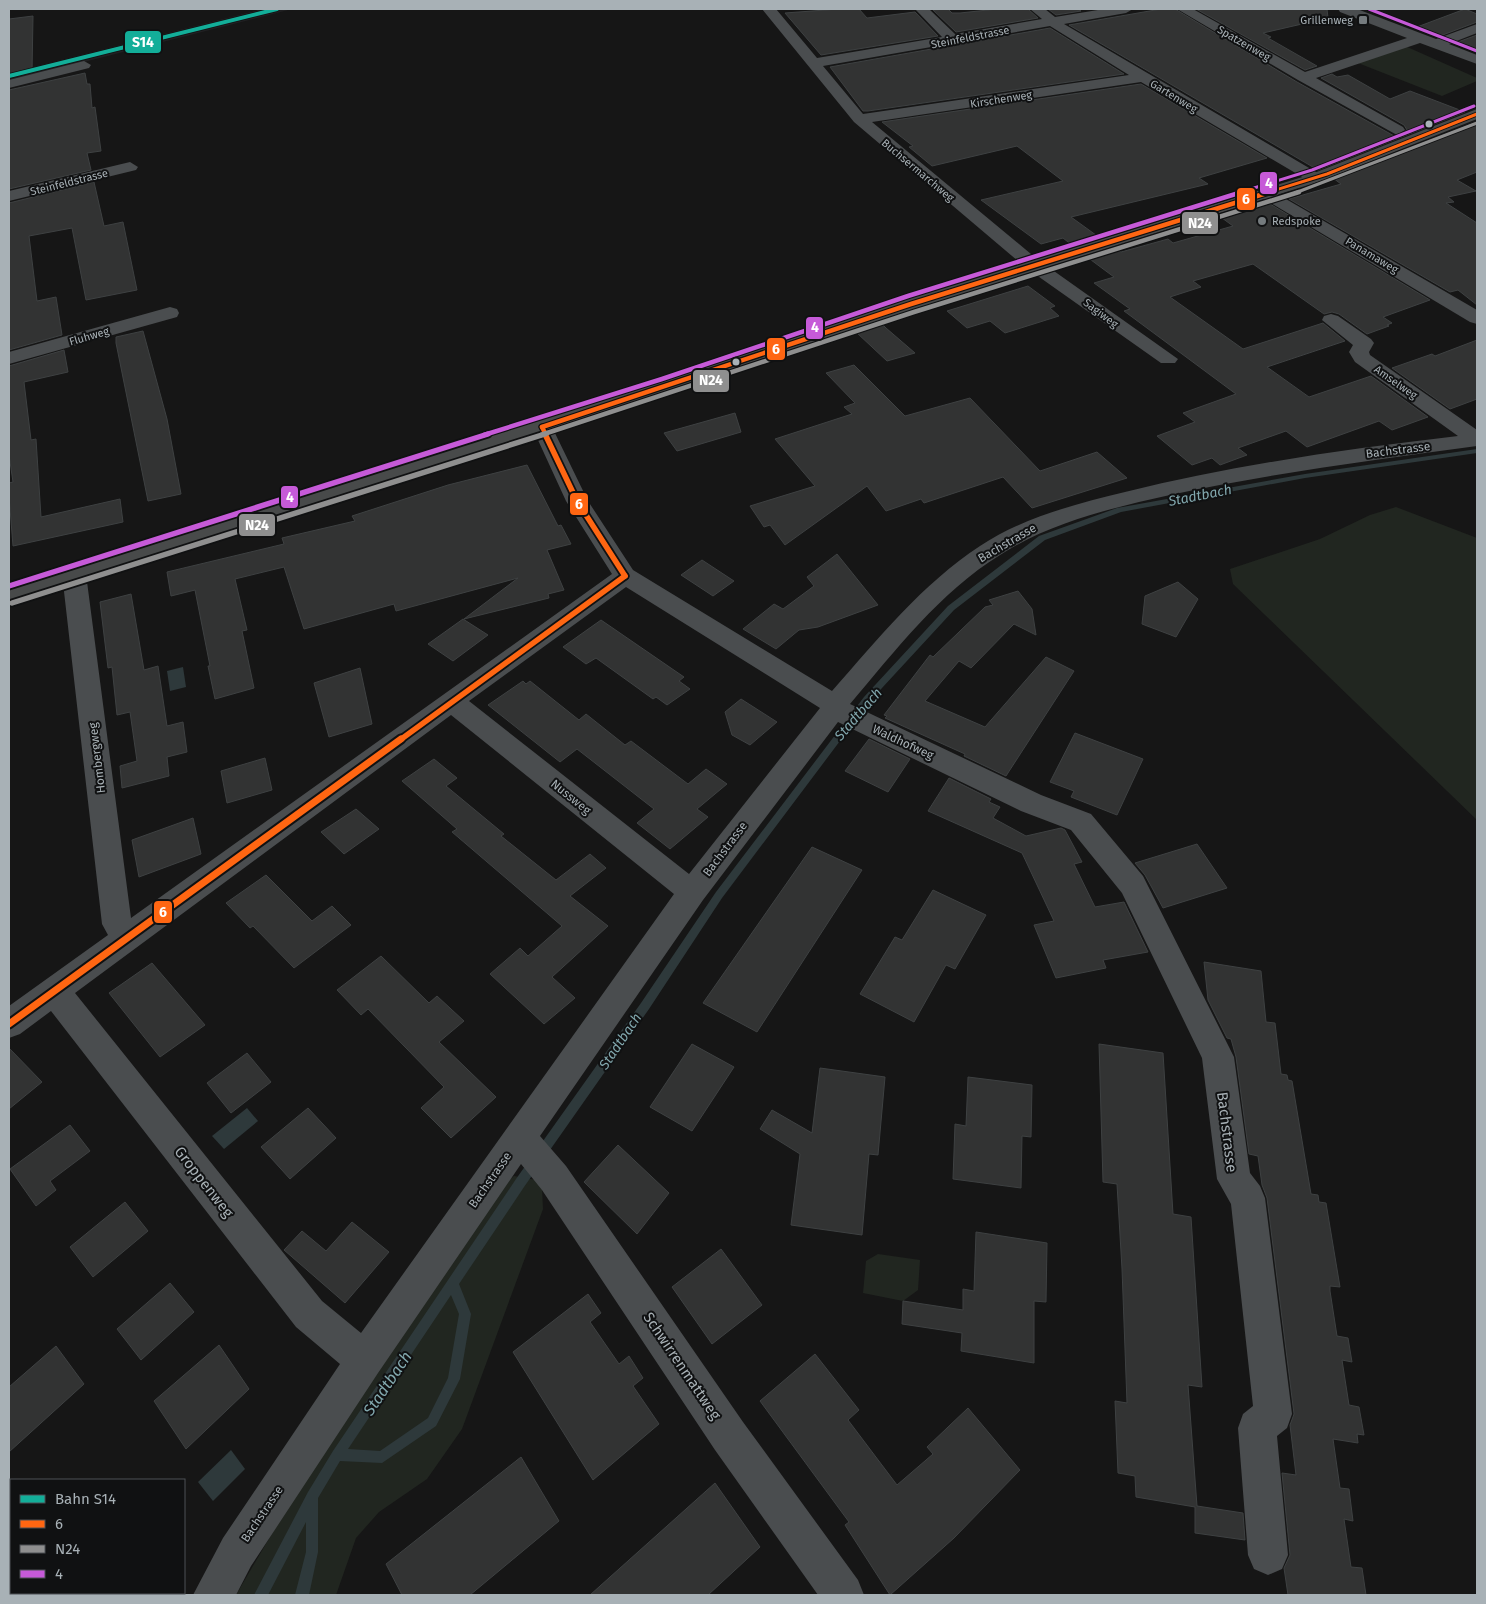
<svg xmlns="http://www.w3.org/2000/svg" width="1486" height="1604" viewBox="0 0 1486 1604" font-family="'Fira Sans',sans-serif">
<rect width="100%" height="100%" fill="#161616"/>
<path fill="#202022" d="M263,9H292L9,81V73Z"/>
<g fill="#212620">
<path d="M1405,46L1477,78V81L1442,96L1358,63Z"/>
<path d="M1396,507L1477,538V820L1233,584L1230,569L1320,539L1370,515Z"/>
<path d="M514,1176L536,1180L542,1188L543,1209L462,1429L427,1479L379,1512L356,1538L336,1595H236L315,1460L502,1186Z"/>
<path d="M878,1254L920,1260L918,1290L903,1301L863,1293L866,1261Z"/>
</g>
<g fill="#2e393b">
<path d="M183,667L186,687L170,691L167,671Z"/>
<path d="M247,1108L258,1121L224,1149L212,1136Z"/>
<path d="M231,1450L245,1469L213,1501L198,1482Z"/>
</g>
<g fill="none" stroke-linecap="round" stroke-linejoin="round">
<path fill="#2e393b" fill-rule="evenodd" d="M1477,449V453L1305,478L1121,512L1045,540L954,610L870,701L722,898L649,1009L524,1187L459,1284L471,1314L460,1379L436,1426L382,1463L340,1461L318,1498V1552L309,1595H295L306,1552V1522L268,1595H254L308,1492L333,1451L516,1179L641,1003L716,892L864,697L948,606L1039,536L1117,508L1305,474ZM451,1295L459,1314L448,1378L428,1418L380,1451L348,1449Z"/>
</g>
<g fill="#323333" stroke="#3e4142">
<path d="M839,9H859L867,18L915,12L938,36L821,55L785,13Z"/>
<path d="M948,9L952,13H960L997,9H1028L1038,18L956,32L933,10Z"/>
<path d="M1048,9H1078L1081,11L1056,15Z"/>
<path d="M1161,9H1175L1297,82L1396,137L1407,130L1404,125L1321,78L1332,74L1337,77L1348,75L1390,99L1410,91L1465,112L1318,170L1069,25Z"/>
<path d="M1196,9H1327L1328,18L1263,33L1271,37L1268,38L1317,66L1305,70Z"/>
<path d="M1465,9L1477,14V22L1440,36L1417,27Z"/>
<path d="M33,16L32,72L9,78V19Z"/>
<path d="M1050,28L1124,74L868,111H863L830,67Z"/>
<path d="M1477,35V49L1458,42Z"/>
<path d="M85,73L87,84H90L92,108L95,107L101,151L87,153L91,170L9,189V90Z"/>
<path d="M1141,84L1267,158L1199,178L1208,184L1071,217L1100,238L1073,246L1063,238L1041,244L981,200L1063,181L1017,146L932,166L909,147L913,146L882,122Z"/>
<path d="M1477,121V172L1457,180L1476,191L1448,197L1454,202L1446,203L1477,223V305L1458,290L1450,292L1289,199L1341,184L1333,178Z"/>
<path d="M94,182L104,226L123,222L137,290L86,300L72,228L29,236L37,301L56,297L62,335L9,350V203Z"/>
<path d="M1270,204L1430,300L1383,317L1392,323L1387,325L1389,326L1367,334L1339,314L1332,312L1324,314L1253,264L1193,281L1201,287L1170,297L1243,349L1323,323L1345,341L1267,367L1309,397L1371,376L1428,417L1392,430L1379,421L1307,447L1286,431L1238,448L1247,455L1220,465L1212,458L1192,465L1157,436L1195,422L1183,413L1236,394L1124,311L1130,309L1094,283L1114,277L1087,257L1115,248L1121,252L1168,239L1173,243L1233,226L1222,218Z"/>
<path d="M1028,286L1055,306L1050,308L1059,316L1005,333L990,321L967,328L947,311Z"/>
<path d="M883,325L886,328L915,353L887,361L857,333Z"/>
<path d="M143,331L167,419L181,494L148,501L116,343V337Z"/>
<path d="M1477,340V399L1450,409L1392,368L1432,354L1435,356Z"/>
<path d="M64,350L68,372L24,382L31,440L36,439L41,517L120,499L123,522L13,546L9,496V483L13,482L9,455V366Z"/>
<path d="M854,365L905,416L970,398L1040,471L1097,452L1127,478L1032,508L1003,477L924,503L921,499L886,511L867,486L785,545L770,525L764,527L750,506L815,486L775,439L852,414L844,407L855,403L826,373Z"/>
<path d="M735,413L741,432L677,451L664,433Z"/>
<path d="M527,465L558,526L561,525L571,544L547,550L564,590L548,594L549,598L464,619L518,578L396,611L394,604L304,629L284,567L235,579L247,630L242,631L254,688L215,699L208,666H210L195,590L171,596L167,572L284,544L282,538L355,521L352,516L448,485Z"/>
<path d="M837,554L878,605L818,627L799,630L776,649L743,629L774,604L783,609L814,586L807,577Z"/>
<path d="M702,560L734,581L713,596L681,575Z"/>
<path d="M1178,582L1198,599L1176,637L1142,624L1145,596Z"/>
<path d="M1018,591L1032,609L1036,635L1014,624L971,668L959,661L925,701L985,727L1046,657L1074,671L1006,776L964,756L965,754L885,718L887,716L884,715L930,655L933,657L985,607L993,605L989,600Z"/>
<path d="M131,594L144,670L158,666L167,726L183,722L187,752L167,757L169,776L122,788L120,766L137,761L130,712L117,715L112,667L108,668L100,602Z"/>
<path d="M463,619L488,635L453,661L428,644Z"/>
<path d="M601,620L684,677L679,681L690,689L667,705L656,697L653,699L596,658L586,664L563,647Z"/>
<path d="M360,668L372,724L329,737L314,683Z"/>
<path d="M523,681L526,684L530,681L579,720L586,714L625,745L631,741L688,784L706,769L727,784L697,809L708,817L670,849L637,823L654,809L577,749L560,762L488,705Z"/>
<path d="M741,699L777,722L750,745L732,735L725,712Z"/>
<path d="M1075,733L1143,759L1117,815L1071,797L1074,791L1050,782Z"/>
<path d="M869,739L910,759L888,792L845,771Z"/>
<path d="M265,758L272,790L227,803L221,771Z"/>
<path d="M434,759L457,778L446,786L504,834L501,836L556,880L590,854L606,868L570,896L608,926L552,977L575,998L544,1024L490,974L520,948L528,956L562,926L452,832L457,829L402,781Z"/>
<path d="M949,778L991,799L989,802L1000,807L993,818L1026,836L1061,828L1065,830L1082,862L1074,864L1095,907L1124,902L1148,952L1103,960L1106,968L1056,978L1034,925L1054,921L1022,853L928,811Z"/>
<path d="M356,809L379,829L344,854L321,832Z"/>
<path d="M193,818L201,854L139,877L132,840Z"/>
<path d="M1197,844L1227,888L1163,908L1145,875L1135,863Z"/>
<path d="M812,847L862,870L757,1032L703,1003Z"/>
<path d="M266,875L312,921L332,906L351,925L294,968L253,926L250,928L226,903Z"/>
<path d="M933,890L986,915L955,969L946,965L914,1022L860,994L895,937L902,940Z"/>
<path d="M381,956L429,1003L437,996L464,1021L439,1042L496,1097L451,1138L421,1108L444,1087L368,1009L361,1015L337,990Z"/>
<path d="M1204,962L1261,971L1266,1022L1275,1023L1281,1074L1287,1075L1288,1080L1292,1081L1311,1194L1318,1195L1319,1202L1326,1203L1340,1287L1330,1286V1291L1337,1336L1348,1338L1352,1362L1342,1360L1349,1405L1359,1407L1364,1435L1357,1434L1358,1443L1333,1439L1340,1488L1349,1489L1353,1521L1344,1519L1351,1567L1362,1568L1366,1595H1288L1284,1568L1290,1555L1282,1473L1296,1475L1290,1425L1294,1414L1267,1198L1262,1185L1258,1156L1249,1154L1236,1057L1231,1039L1227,1038L1208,1000Z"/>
<path d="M152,963L205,1025L160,1057L109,993Z"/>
<path d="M692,1044L734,1067L692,1131L650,1107Z"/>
<path d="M1099,1044L1163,1053L1173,1214L1191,1217L1202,1387L1188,1385L1197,1506L1243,1513L1245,1540L1195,1533V1507L1136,1497L1135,1476L1118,1473L1115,1401L1127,1403L1122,1269L1117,1184L1103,1182Z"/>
<path d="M9,1048L42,1082L9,1109Z"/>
<path d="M247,1053L271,1082L231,1113L207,1083Z"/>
<path d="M820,1068L885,1077L878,1155L869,1154L862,1235L791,1225L800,1154L760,1129L772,1110L812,1133Z"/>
<path d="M968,1077L1032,1085L1031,1137L1022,1136L1021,1188L953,1179L955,1124L966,1126Z"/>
<path d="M308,1108L336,1138L290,1179L261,1147Z"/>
<path d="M70,1125L90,1151L50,1181L56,1190L36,1206L10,1169Z"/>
<path d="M618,1145L669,1193L637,1234L584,1182Z"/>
<path d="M125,1202L148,1231L93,1277L70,1247Z"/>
<path d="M352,1222L389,1252L345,1303L284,1250L302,1231L326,1251Z"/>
<path d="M976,1232L1047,1243L1046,1302L1034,1301V1363L961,1351L962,1333L902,1324L903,1301L963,1310V1289L974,1291Z"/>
<path d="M721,1249L762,1305L712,1344L672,1287Z"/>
<path d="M170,1283L194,1312L141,1360L117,1329Z"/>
<path d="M588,1294L601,1313L590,1322L619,1364L629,1356L643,1378L633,1386L659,1424L593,1480L513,1352Z"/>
<path d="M219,1345L249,1389L186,1449L154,1401Z"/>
<path d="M56,1346L84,1384L9,1452V1387Z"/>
<path d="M815,1354L859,1410L848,1420L897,1485L933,1454L927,1447L968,1408L1020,1470L954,1538L890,1595L845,1525L849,1522L760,1401Z"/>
<path d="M521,1457L559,1521L470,1595H402L386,1564Z"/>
<path d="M715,1483L760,1547L708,1595H590Z"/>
</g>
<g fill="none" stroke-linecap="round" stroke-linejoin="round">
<g fill="#4a4d4f" fill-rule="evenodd">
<path d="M762,9H776L817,58L942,37L915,9H929L955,34L1042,19L1030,9H1045L1055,17L1104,9H1133L1126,13L1064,24L1321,175L1323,178L1321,181H1309L1141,82L872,122L1037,259L1178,359L1175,363H1161L1025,267L854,122ZM1050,26L1129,75L863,114L823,66Z"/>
<path d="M1177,9H1193L1305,72L1407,38L1340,12L1338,9H1357L1436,39L1477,24V33L1449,44L1477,55V64L1420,43L1316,78L1403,127L1405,130L1397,135L1298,80Z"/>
<path d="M84,61L91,65L89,68L9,88V80Z"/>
<path d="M130,162L138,167L136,170L9,201V191Z"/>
<path d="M1267,188L1477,310V324L1470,322L1261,197L1259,193L1261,189Z"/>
<path d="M170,307L177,309L179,313L177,317L9,364V352Z"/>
<path d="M1331,314L1338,316L1371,339L1374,343L1369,352L1370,355L1477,430V446C1374,460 1272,473 1170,495C1112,508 1051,522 1000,555C940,592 895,651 850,704L1041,795L1091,814L1143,876L1229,1047L1234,1057L1250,1173L1260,1186L1265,1198L1292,1414L1287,1428L1277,1436L1288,1555L1282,1569L1268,1575L1254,1569L1248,1555L1238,1428L1243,1414L1253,1406L1231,1204L1217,1179L1202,1058L1122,893L1071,830L1021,811L838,722L703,900L540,1136L566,1166L743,1422L858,1580L864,1595H818L715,1450L542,1190L521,1164L378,1373L251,1566L236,1595H193L223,1538L340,1364L296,1327L51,1011L20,1034L9,1038V1006L108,935L102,924L62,574L66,568L74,566L82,568L86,574L131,918L612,574L566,501L532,427L535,423L542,421L549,423L552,427L588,501L633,570L832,691C878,639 922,584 980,546C1024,517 1076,504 1125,492C1234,465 1346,449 1458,436L1355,362L1349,352L1353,345L1322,320L1324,316ZM626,587L820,708L689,874L469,701ZM451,715L674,894L361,1333L322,1301L75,993Z"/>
</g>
<path fill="#484a4a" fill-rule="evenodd" d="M1477,109V119L1321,181L918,308L672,391L9,603V587L658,383L904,300L1309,175Z"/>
<g stroke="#101112" stroke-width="5">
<path id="bus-1-far3" d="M1266,193L1327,174L1477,114"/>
</g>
<g stroke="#101112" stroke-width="7">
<g id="bus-1-far2">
<path d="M542,427L911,304L1270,192"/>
<path d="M542,427L546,435"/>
</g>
</g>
<g stroke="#101112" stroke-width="9">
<g id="bus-1-far1">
<path d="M545,434L577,501L625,576"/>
<path d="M400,740L625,576"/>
</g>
</g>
<g stroke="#101112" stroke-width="11">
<path id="bus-1" d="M9,1024L401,739"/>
</g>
<g stroke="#101112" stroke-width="5">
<path id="bus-2-far2" d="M1295,193L1477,123"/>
</g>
<g stroke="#101112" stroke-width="7">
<path id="bus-2-far1" d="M541,435L914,312L1299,192"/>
</g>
<g stroke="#101112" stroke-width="9">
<path id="bus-2" d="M12,603L545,434"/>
</g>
<g stroke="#101112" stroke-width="5">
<g id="bus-3-far2">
<path d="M1369,9L1477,51"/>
<path d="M1238,193L1312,170L1474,106"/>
</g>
</g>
<g stroke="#101112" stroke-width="7">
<path id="bus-3-far1" d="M484,435L662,379L908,296L1242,192"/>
</g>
<g stroke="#101112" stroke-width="9">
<path id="bus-3" d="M9,586L488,434"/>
</g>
<use href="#bus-1-far3" stroke="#ff6612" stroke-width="3"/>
<use href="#bus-1-far2" stroke="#ff6612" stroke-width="4.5"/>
<use href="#bus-1-far1" stroke="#ff6612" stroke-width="5.5"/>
<use href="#bus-1" stroke="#ff6612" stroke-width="7"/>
<use href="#bus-2-far2" stroke="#8f8f8f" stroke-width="3"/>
<use href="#bus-2-far1" stroke="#8f8f8f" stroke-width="4.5"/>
<use href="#bus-2" stroke="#8f8f8f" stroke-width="5.5"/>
<use href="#bus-3-far2" stroke="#c65ad8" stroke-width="3"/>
<use href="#bus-3-far1" stroke="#c65ad8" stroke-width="4.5"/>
<use href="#bus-3" stroke="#c65ad8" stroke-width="5.5"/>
<g stroke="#101112" stroke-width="5.5">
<path id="rail-1" d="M9,76L277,9"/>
</g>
<use href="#rail-1" stroke="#13ae99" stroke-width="4"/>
</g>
<g fill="#757b7e" stroke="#101112" stroke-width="2">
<rect x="1358" y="15" width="10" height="10" rx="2.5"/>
<circle cx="1262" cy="221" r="5"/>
</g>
<g fill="#a8b1b6" stroke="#101112" stroke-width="2">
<circle cx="1429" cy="124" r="4.5"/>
<circle cx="736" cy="362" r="4.5"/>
</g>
<g text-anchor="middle" stroke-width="4" stroke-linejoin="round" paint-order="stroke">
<g font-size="11" fill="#a8b1b6" stroke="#101112" text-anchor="end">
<text x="1353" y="24">Grillenweg</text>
<text x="1272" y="225" text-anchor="start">Redspoke</text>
</g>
<g font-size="11" fill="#a8b1b6" stroke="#101112">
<text transform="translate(970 37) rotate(-11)" y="4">Steinfeldstrasse</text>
<text transform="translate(1244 43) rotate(30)" y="4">Spatzenweg</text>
<text transform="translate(1174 96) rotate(31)" y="4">Gartenweg</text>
<text transform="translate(1001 99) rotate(-9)" y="4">Kirschenweg</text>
<text transform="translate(918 170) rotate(40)" y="4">Buchsermarchweg</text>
<text transform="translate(69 182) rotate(-14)" y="4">Steinfeldstrasse</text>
<text transform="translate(1372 255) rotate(31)" y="4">Panamaweg</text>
<text transform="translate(1101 313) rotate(37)" y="4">Sagiweg</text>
<text transform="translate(89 336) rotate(-16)" y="4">Fluhweg</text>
<text transform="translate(1396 382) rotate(35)" y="4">Amselweg</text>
</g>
<g font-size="12" fill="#a8b1b6" stroke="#101112">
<text transform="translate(1398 450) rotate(-7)" y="4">Bachstrasse</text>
<text transform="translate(1007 543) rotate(-30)" y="4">Bachstrasse</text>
<text transform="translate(903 742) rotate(25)" y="4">Waldhofweg</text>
<text transform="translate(97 758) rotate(-97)" y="4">Hombergweg</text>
<text transform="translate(571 797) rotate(39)" y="4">Nussweg</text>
<text transform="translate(725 849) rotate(-53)" y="4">Bachstrasse</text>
<text transform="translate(490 1180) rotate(-55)" y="4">Bachstrasse</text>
<text transform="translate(262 1514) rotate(-56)" y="4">Bachstrasse</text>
</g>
<g font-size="14" font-style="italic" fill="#82a8ae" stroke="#101112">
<text transform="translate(1200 495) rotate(-11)" y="5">Stadtbach</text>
<text transform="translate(858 714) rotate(-49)" y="5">Stadtbach</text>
<text transform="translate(620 1041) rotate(-56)" y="5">Stadtbach</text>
</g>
<g font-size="15" fill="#a8b1b6" stroke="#101112">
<text transform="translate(1227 1132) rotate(83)" y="5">Bachstrasse</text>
<text transform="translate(204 1182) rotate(52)" y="5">Groppenweg</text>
<text transform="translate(682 1366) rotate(56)" y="5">Schwirrenmattweg</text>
</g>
<g font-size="16" font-style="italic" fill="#82a8ae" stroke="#101112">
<text transform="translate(387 1383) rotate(-56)" y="6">Stadtbach</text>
</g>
</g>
<g stroke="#101112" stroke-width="2">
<rect x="124" y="30" width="38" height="24" rx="5" fill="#13ae99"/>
<rect x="1259" y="171" width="19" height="24" rx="5" fill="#c65ad8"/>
<rect x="1236" y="187" width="20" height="24" rx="5" fill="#ff6612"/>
<rect x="1181" y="211" width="38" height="24" rx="5" fill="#8f8f8f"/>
<rect x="805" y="316" width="19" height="24" rx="5" fill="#c65ad8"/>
<rect x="766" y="337" width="20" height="24" rx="5" fill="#ff6612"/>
<rect x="692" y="369" width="38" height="24" rx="5" fill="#8f8f8f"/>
<rect x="280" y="485" width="19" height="24" rx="5" fill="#c65ad8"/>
<rect x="569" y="492" width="20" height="24" rx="5" fill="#ff6612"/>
<rect x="238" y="513" width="38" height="24" rx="5" fill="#8f8f8f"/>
<rect x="153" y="900" width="20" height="24" rx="5" fill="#ff6612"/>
</g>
<g font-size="14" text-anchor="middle" font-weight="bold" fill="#fff">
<text x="143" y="47">S14</text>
<text x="1269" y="188">4</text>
<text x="1246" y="204">6</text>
<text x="1200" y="228">N24</text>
<text x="815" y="332">4</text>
<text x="776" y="354">6</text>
<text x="711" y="385">N24</text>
<text x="290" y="502">4</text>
<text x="579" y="509">6</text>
<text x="257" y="530">N24</text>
<text x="163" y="917">6</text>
</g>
<rect width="1486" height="1604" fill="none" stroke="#a8b1b6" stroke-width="20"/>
<rect x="10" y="1479" width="175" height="115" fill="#101112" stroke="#4d5154"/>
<rect x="20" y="1495" width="25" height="8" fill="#13ae99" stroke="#4d5154"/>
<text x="55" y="1504" font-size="15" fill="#a8b1b6">Bahn S14</text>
<rect x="20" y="1520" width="25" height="8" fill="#ff6612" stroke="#4d5154"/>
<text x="55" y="1529" font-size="15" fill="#a8b1b6">6</text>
<rect x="20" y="1545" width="25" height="8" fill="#8f8f8f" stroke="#4d5154"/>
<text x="55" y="1554" font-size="15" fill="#a8b1b6">N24</text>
<rect x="20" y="1570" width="25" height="8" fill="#c65ad8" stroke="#4d5154"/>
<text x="55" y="1579" font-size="15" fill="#a8b1b6">4</text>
</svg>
